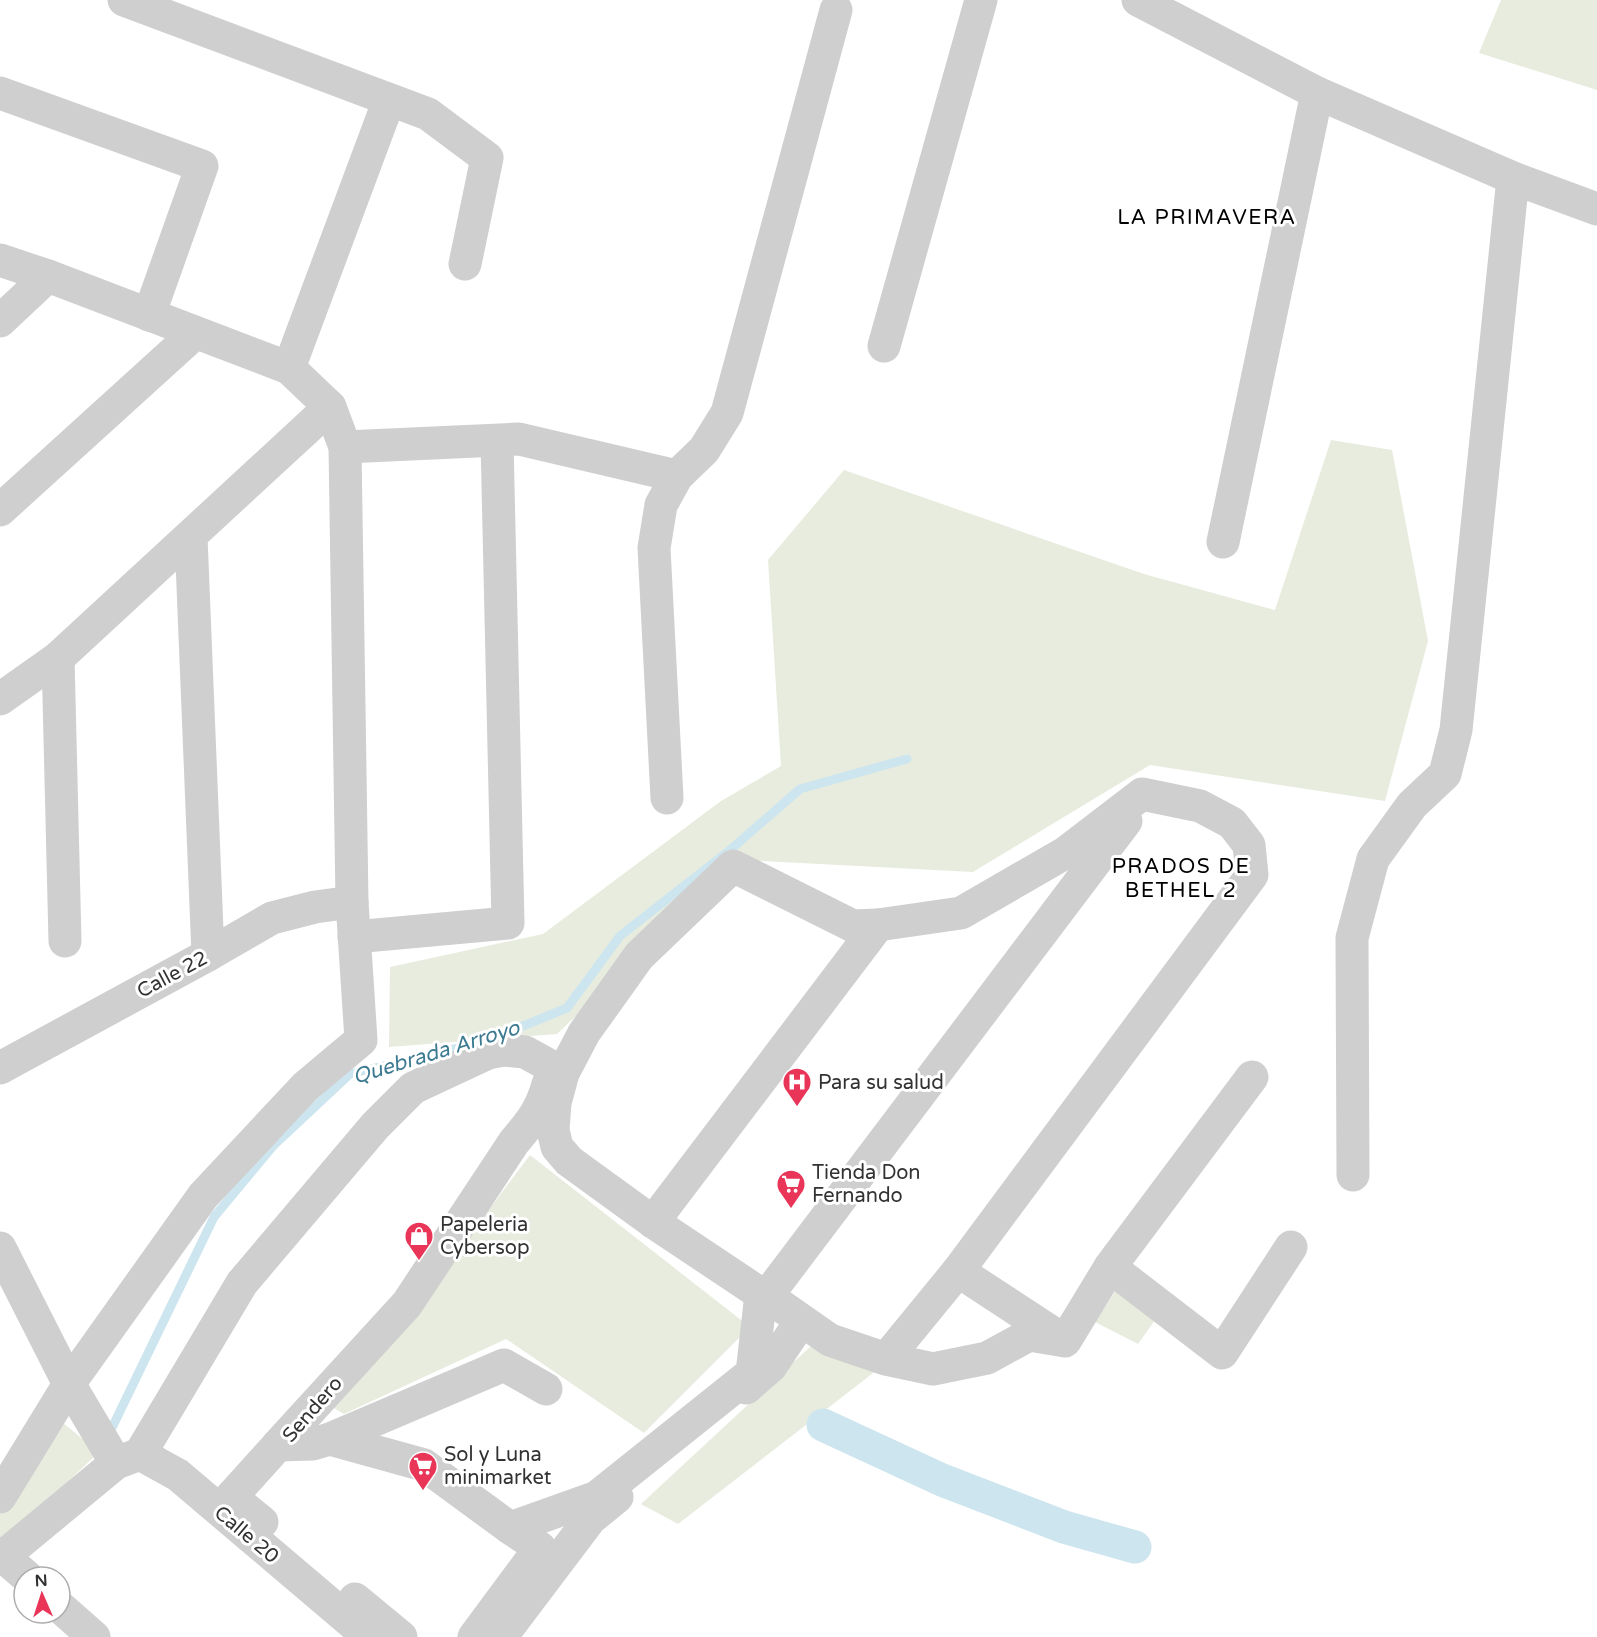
<svg xmlns="http://www.w3.org/2000/svg" width="1597" height="1637" viewBox="0 0 1597 1637" font-family="'Varela Round',sans-serif">
<rect width="100%" height="100%" fill="#fff"/>
<g fill="#e7ecde">
<path d="M1501,0H1597V90L1479,53Z"/>
<path d="M1331,440L1392,450L1428,641L1385,801L1150,765L973,872L741,860L557,1034L389,1047L390,967L543,934L721,801L781,766L768,560L844,470L1144,574L1275,610Z"/>
<path d="M530,1155L750,1327L644,1433L506,1339L344,1414L334,1408L399,1329Z"/>
<path d="M1118,1287L1158,1316L1138,1344L1095,1322Z"/>
<path d="M811,1346L877,1370L678,1524L641,1504Z"/>
<path d="M63,1423L99,1452L9,1538L0,1544V1512Z"/>
</g>
<g fill="none" stroke-linecap="round" stroke-linejoin="round">
<g stroke="#cde5ee" stroke-width="9">
<path d="M496,1037L567,1008L620,936L730,850L800,789L907,759"/>
<path d="M108,1436L214,1217L273,1146L350,1074L474,1044"/>
</g>
<path stroke="#cde5ee" stroke-width="33" d="M823,1425L942,1480L1064,1527L1135,1547"/>
<g stroke="#cfcfcf" stroke-width="33">
<path d="M124,0L428,114L487,158L465,264"/>
<path d="M1138,0L1317,93L1513,178L1597,209"/>
<path d="M0,93L202,166L149,315"/>
<path d="M0,260L48,276L289,368L330,407L345,447L352,902L361,1040L305,1087L203,1196L69,1384L0,1497"/>
<path d="M0,321L48,276"/>
<path d="M884,346L981,0"/>
<path d="M289,368L389,100"/>
<path d="M345,447L519,439L677,476"/>
<path d="M0,510L195,333"/>
<path d="M191,537L208,955"/>
<path d="M1223,542L1317,93"/>
<path d="M58,658L65,941"/>
<path d="M0,699L58,658L330,407"/>
<path d="M667,798L654,548L661,505L677,476L704,450L727,413L836,10"/>
<path d="M354,937L508,923L497,441"/>
<path d="M0,1068L208,955L272,918L315,907L352,902"/>
<path d="M548,1084C541,1110 531,1122 514,1142L407,1304L278,1445L313,1444L330,1439L424,1465L510,1528L597,1497L752,1373L761,1294"/>
<path d="M1353,1175L1352,938L1373,859L1412,805L1445,774L1456,730L1513,178"/>
<path d="M653,1222L878,925"/>
<path d="M0,1248L69,1384L116,1463"/>
<path d="M1110,1267L1222,1353L1291,1247"/>
<path d="M958,1271L1059,1337"/>
<path d="M767,1296L1126,821"/>
<path d="M886,1359L958,1271L1252,875L1249,845L1232,823L1200,806L1142,794L1065,853L961,913L878,925L853,926L733,866L639,956L584,1033L563,1073L555,1103L553,1130L557,1147L569,1161L653,1222L761,1294L767,1296L830,1340L886,1359L933,1369L987,1358L1029,1335L1065,1341L1110,1267L1252,1077"/>
<path d="M746,1388L771,1366L801,1321"/>
<path d="M330,1439L504,1365L546,1389"/>
<path d="M140,1454L242,1283L375,1126L413,1088L488,1053L503,1050L525,1052L563,1073"/>
<path d="M262,1522L231,1497L278,1445"/>
<path d="M4,1557L27,1577"/>
<path d="M0,1559L116,1463L140,1454L178,1475L369,1637"/>
<path d="M355,1599L401,1637"/>
<path d="M60,1607L94,1637"/>
<path d="M474,1637L540,1548L510,1528"/>
<path d="M501,1637L590,1519L617,1497"/>
</g>
</g>
<defs>
<g id="hospital-pin" transform="scale(1.5)"><path d="M0 17L-7.5 6A9.5 9.5 0 1 1 7.5 6Z" fill="#e83558" stroke="#fff"/><path d="M-5-5h3v3.5h4V-5h3V5h-3V1.5h-4V5h-3Z" fill="#fff"/></g>
<g id="supermarket-pin" transform="scale(1.5)"><path d="M0 17L-7.5 6A9.5 9.5 0 1 1 7.5 6Z" fill="#e83558" stroke="#fff"/><path d="M-6-5.5h2.5l.6 2H6L4.5 2H-2.5L-4.4-4H-6ZM-1.5 3.2a1.3 1.3 0 1 0 .1 0ZM3 3.2a1.3 1.3 0 1 0 .1 0Z" fill="#fff"/></g>
<g id="shop-pin" transform="scale(1.5)"><path d="M0 17L-7.5 6A9.5 9.5 0 1 1 7.5 6Z" fill="#e83558" stroke="#fff"/><path d="M-5-2.5h2.3a2.7 3.5 0 0 1 5.4 0H5L5.5 6h-11ZM-1.5-2.5h3a1.5 2.3 0 0 0-3 0Z" fill="#fff"/></g>
</defs>
<g fill-rule="evenodd">
<use href="#hospital-pin" x="797" y="1082"/>
<use href="#supermarket-pin" x="791" y="1184"/>
<use href="#shop-pin" x="419" y="1236"/>
<use href="#supermarket-pin" x="423" y="1466"/>
</g>
<g text-anchor="middle" stroke-width="6" stroke-linejoin="round" paint-order="stroke">
<g font-size="20" fill="#323232" stroke="#fff">
<text transform="translate(172 974) rotate(-28)" y="7">Calle 22</text>
<text transform="translate(312 1409) rotate(-49)" y="7">Sendero</text>
<text transform="translate(247 1534) rotate(40)" y="7">Calle 20</text>
</g>
<g font-size="20" fill="#323232" stroke="#fff" text-anchor="start">
<text x="818" y="1089">Para su salud</text>
<text x="812" y="1179">Tienda Don<tspan x="812" dy="23">Fernando</tspan></text>
<text x="440" y="1231">Papeleria<tspan x="440" dy="23">Cybersop</tspan></text>
<text x="444" y="1461">Sol y Luna<tspan x="444" dy="23">minimarket</tspan></text>
</g>
<g font-size="21" letter-spacing="1.5" fill="#000" stroke="#fff">
<text x="1207" y="224">LA PRIMAVERA</text>
<text x="1181" y="873">PRADOS DE<tspan x="1181" dy="24">BETHEL 2</tspan></text>
</g>
<g font-size="21" font-style="italic" fill="#3b7a90" stroke="#fff">
<text transform="translate(436 1052) rotate(-17)" y="7">Quebrada Arroyo</text>
</g>
</g>
<g transform="translate(42 1595) rotate(357)"><circle r="28" fill="#ffffff" stroke="#adadad" stroke-width="1.5"/>
<path d="M0-4.5L10 22L0 15L-10 22Z" fill="#e83558"/>
<text y="-9" font-size="16" font-weight="bold" text-anchor="middle" fill="#323232">N</text>
</g>
</svg>
